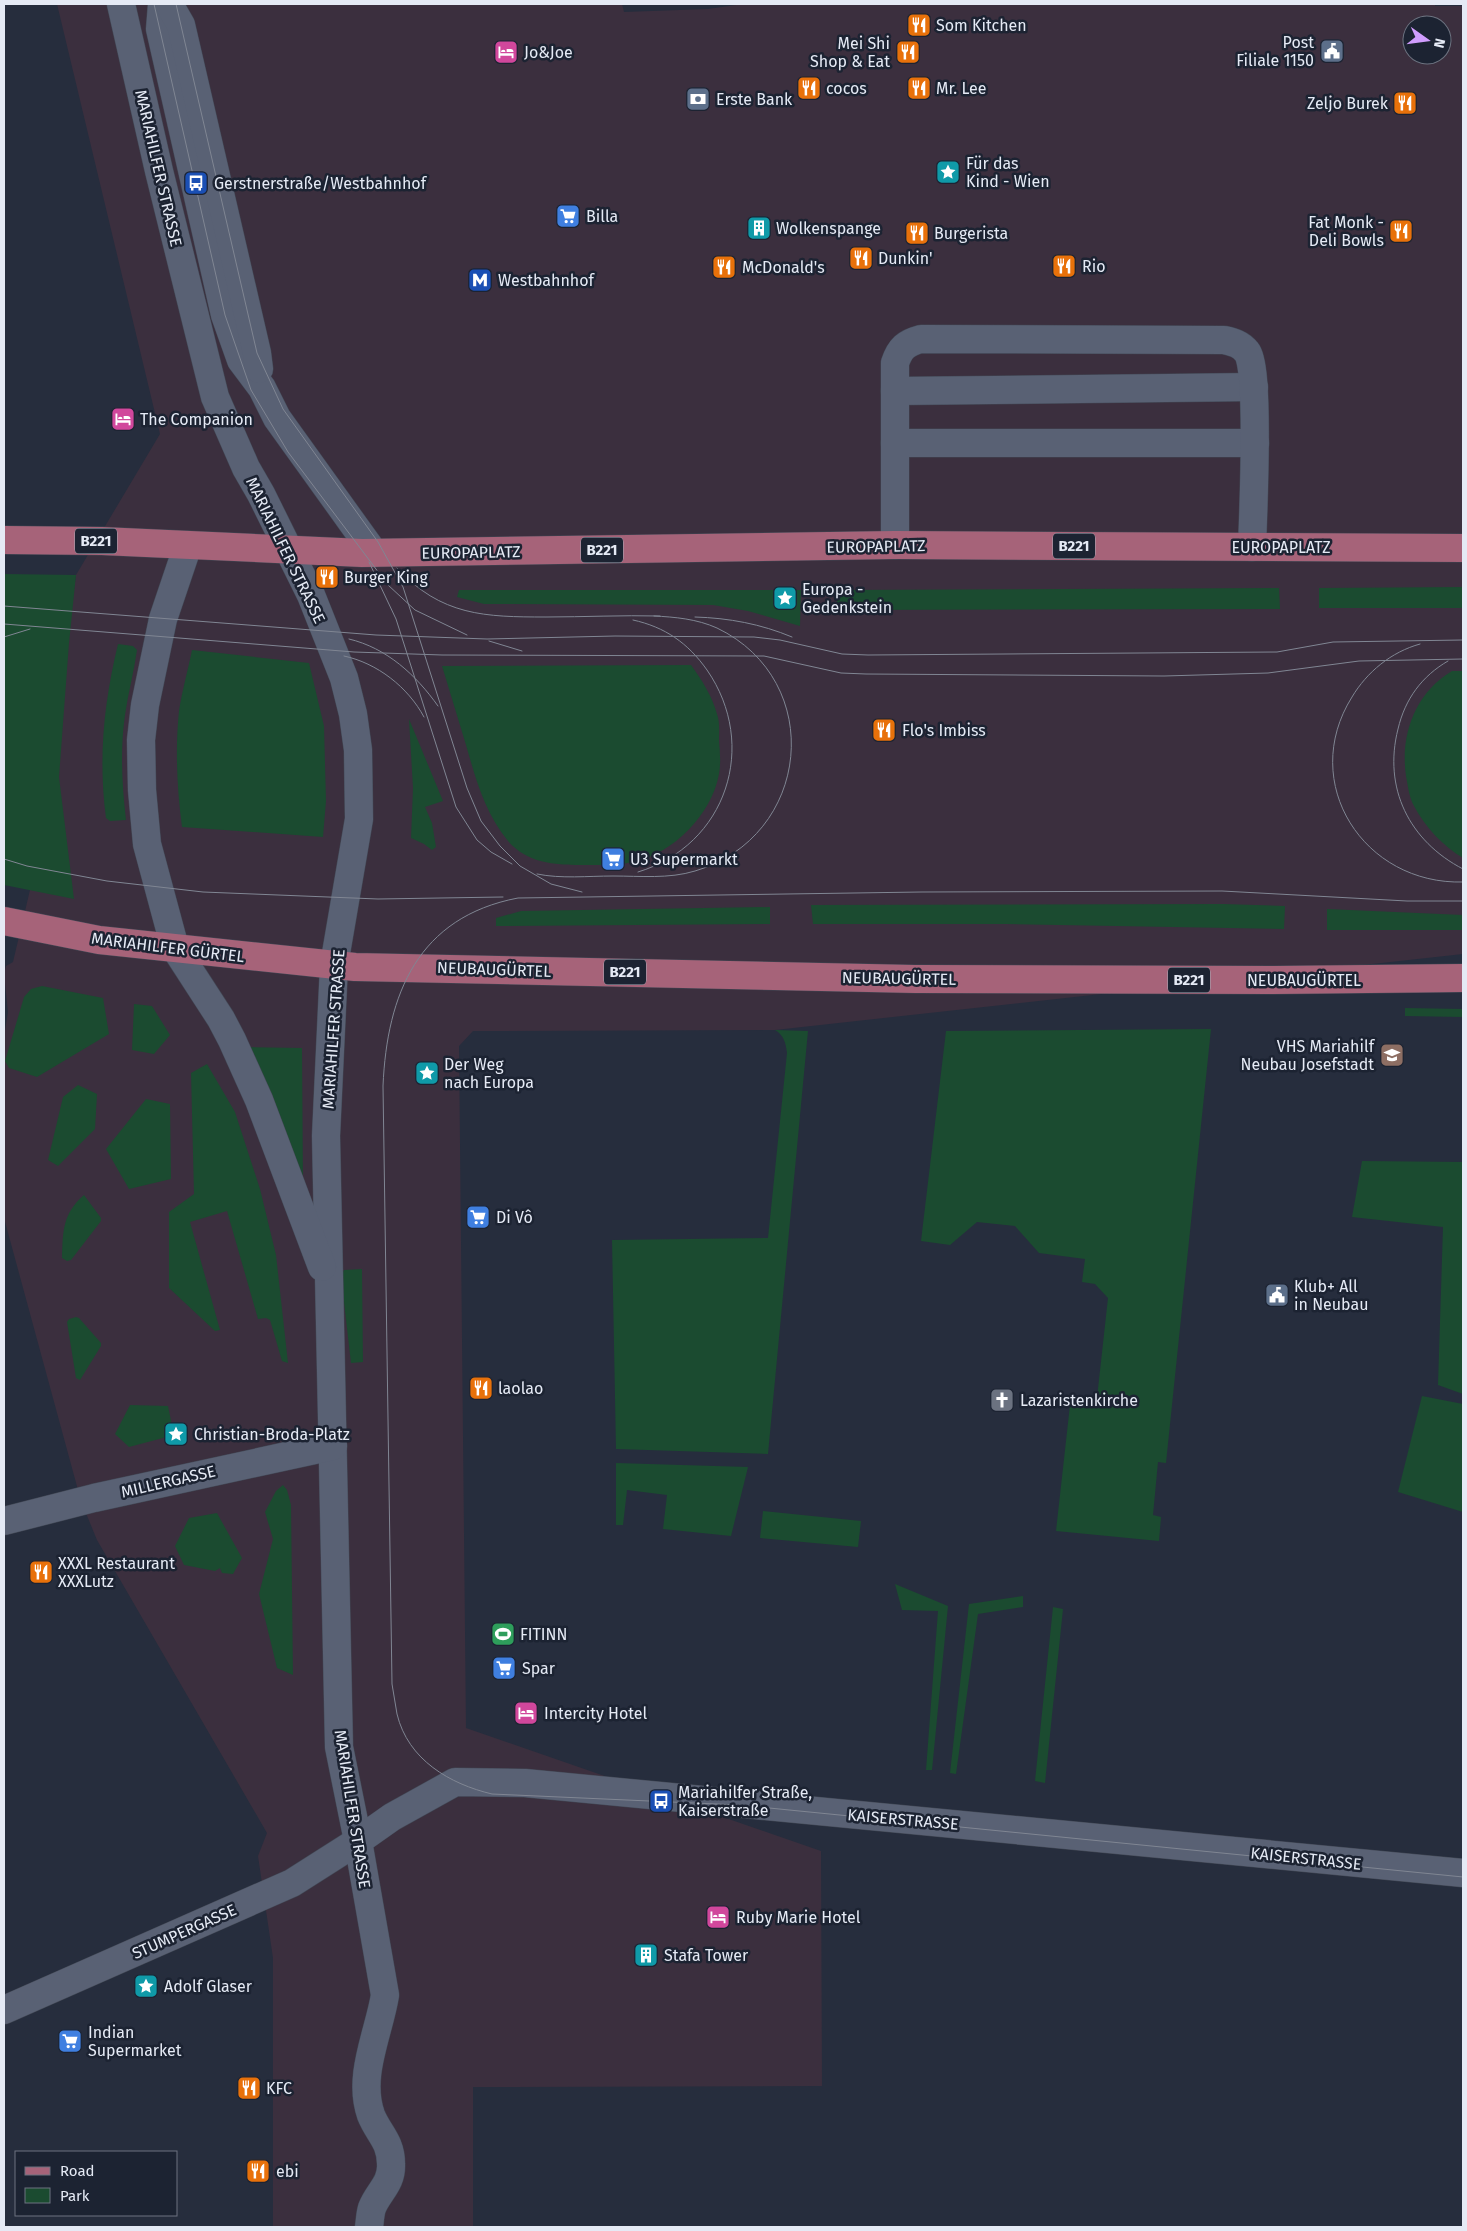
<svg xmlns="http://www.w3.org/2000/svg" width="1467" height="2231" viewBox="0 0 1467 2231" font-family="'Fira Sans',sans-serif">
<rect width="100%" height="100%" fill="#262d3d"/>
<path fill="#3b2f3e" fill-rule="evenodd" d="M57,4H622L624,12L708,9L743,4H1435V6H1463V954L775,1030L473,1031L459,1046L466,1728L821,1851L822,2086L473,2087V2227H273V1958L258,1856L267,1833L97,1540L81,1501L4,1218V1036L8,1012L4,974L6,966L13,962L34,873L76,575L160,434ZM1412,25H1442V55H1412Z"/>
<g fill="#1b4b30">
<path d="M4,574L76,575L69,643L59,777L74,899L4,885Z"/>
<path d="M1463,587V608H1319V588Z"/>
<path d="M1279,588L1280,609L837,610V590Z"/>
<path d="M459,590H801L800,626L748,611L713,605L484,604L457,597Z"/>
<path d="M118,644L133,646L137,650C134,672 128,693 125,715C120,750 122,785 126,820L110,821L106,818C98,758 104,702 118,644Z"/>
<path d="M192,650L309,663L324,726L326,801L323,837L182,827C177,788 175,750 179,711C182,691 188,670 192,650Z"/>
<path d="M691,665C702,680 712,696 717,714C720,722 719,732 719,741C720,752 721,763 719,774C712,814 673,854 633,862C617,866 598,865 581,865C554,865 527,863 508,841C485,813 476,780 466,745C458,719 450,692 442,666Z"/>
<path d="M1452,671H1463V858C1443,846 1425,827 1414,806C1409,797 1408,786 1406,776C1400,735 1415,693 1452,671Z"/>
<path d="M409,719L443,801L425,807L432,823L436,847L432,850L424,844L411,838L413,788Z"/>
<path d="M1223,904L1285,906L1284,929L1007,924H813L811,905Z"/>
<path d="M770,907V924L496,926V918L521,911Z"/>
<path d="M1327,909L1463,915V930H1327Z"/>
<path d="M42,986L103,998L109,1034L37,1077L9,1068L5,1061L24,997L31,989Z"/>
<path d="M134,1004L152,1006L170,1035L154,1054L132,1050Z"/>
<path d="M1405,1008L1463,1009V1017L1405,1016Z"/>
<path d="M1211,1029L1166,1463L1158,1462L1153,1515L1161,1517L1159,1541L1056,1531L1070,1405L1096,1407L1108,1298L1095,1284L1082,1282L1085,1259L1039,1253L1015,1226L977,1222L950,1245L921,1241L946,1031Z"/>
<path d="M775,1030L808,1031L768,1454L616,1449L612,1240L768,1238L787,1053C786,1044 784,1035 775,1030Z"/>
<path d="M247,1047L302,1048L303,1184Z"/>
<path d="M207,1064L235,1112L260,1189L276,1255L288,1363L282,1361L270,1320L266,1318L258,1319L227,1211L190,1222L220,1330L215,1331L169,1288V1212L194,1194L191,1073Z"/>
<path d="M78,1085L97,1094L95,1129L58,1166L48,1160L63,1097Z"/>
<path d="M146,1099L170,1104L171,1179L129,1189L106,1149Z"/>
<path d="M1362,1161L1463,1162V1394L1438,1385L1443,1227L1352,1217Z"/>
<path d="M84,1195L101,1218V1221L71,1260L67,1261L62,1258C63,1232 62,1214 84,1195Z"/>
<path d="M362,1269L363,1362L351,1363L341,1276L344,1270Z"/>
<path d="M76,1317L79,1318L101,1343V1346L80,1380L76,1378L67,1322L69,1319Z"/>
<path d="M1422,1396L1463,1404V1512L1398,1492Z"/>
<path d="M130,1405L168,1406L174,1435L129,1447L115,1434Z"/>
<path d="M616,1463L748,1467L731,1536L663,1529L667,1495L627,1490L623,1525H616Z"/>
<path d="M283,1485L287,1490L291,1505L293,1675L277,1668L259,1594L273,1539L265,1512L276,1491Z"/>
<path d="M763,1511L861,1521L858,1547L760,1538Z"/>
<path d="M217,1513L242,1558L233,1574L222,1573L220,1568L215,1571L184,1565L175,1546L189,1518Z"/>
<path d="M895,1584L948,1606L932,1770H926L938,1611L902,1610Z"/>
<path d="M1023,1596V1607L978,1614L956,1774L950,1773L969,1604Z"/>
<path d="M1053,1607L1063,1609L1045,1783L1035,1781Z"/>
</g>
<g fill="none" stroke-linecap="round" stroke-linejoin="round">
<g stroke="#424855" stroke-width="29">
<g id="minor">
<path d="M121,4L159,171L215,397L246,468L261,494L311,595L344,678L353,714L358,750L359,819L334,965L326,1136L339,1747L358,1841L385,1995C379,2033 357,2076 371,2115C378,2133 391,2141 391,2164C392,2184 378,2192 372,2208C370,2214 370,2221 369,2227"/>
<path d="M162,4L160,29L225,315L241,360L262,388L277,418L374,553"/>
<path d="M169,4L181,25L257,353L259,369"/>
<path d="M895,391L1254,387"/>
<path d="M895,443H1255"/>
<path d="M188,545L163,619L145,705L141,740L142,790L147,844L175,948L221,1019L232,1040L259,1100L322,1267"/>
<path d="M895,545V363C900,348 906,343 921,339L1224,340C1233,342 1241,344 1247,352C1260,367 1253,518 1252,547"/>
<path d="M4,1521L94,1498L333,1446"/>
<path d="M4,2010L292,1883L358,1841L392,1817L455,1782L525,1783L1463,1873"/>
</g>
</g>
<g stroke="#424855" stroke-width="29">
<g id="major">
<path d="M4,540L102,541L362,553L895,545L1463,548"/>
<path d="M4,921L99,940L355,967L915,979L1274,980L1463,978"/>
</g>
</g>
<use href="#minor" stroke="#596174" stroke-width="28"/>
<use href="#major" stroke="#a66379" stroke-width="28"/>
<g stroke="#808693" stroke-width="1">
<path d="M154,4L225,315L251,390L288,452L388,585L415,610L467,635"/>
<path d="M176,4L257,353L283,409L378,542L403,587L467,788L481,821L500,846L520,866L551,884L582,892"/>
<path d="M369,562L396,619L456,807L477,840L491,852L512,864"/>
<path d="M397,568C441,616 485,617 546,617C584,617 622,615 660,616"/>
<path d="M4,606L376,635L487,639L615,636L754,637L780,640L842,654L868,655L1277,652L1333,642L1463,640"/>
<path d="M695,617C729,618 761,624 792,637"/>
<path d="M633,620C665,627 688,643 707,670C759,745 727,845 638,872"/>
<path d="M4,624L354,652L442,655L764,656L841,673L866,674L1164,676L1268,673L1359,661L1463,659"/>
<path d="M4,637L30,629"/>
<path d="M349,639C387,648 416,675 438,706"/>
<path d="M489,641L522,651"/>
<path d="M1420,644C1391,652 1367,672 1352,697C1298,783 1364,885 1463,882"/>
<path d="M344,656C377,663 408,687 424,717"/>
<path d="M1448,661C1422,676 1405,699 1398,729C1383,788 1409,841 1463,869"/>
<path d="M4,859L27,866L107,881L203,892L378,899L503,897"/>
<path d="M537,874C561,879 588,876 613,876C640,876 669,879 695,871C811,837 827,681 717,628C697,619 675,617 654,616"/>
<path d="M1463,901H1407L1222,891L921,892L518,898C418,917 387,994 383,1086L392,1684C394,1694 395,1704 397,1714C408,1760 450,1784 492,1794L739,1805L1463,1877"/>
</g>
</g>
<defs>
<g id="restaurant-square" transform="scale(1.25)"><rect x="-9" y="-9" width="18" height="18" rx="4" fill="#e8710a" stroke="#1c2332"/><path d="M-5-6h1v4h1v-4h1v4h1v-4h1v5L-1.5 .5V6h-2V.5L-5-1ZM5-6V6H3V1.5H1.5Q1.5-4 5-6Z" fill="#fff"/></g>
<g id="civic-square" transform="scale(1.25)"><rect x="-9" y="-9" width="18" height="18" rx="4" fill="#5c6f8a" stroke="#1c2332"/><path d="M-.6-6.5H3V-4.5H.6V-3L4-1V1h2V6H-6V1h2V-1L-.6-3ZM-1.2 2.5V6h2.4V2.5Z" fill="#fff"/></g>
<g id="hotel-square" transform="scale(1.25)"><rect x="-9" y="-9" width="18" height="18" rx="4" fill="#d1479c" stroke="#1c2332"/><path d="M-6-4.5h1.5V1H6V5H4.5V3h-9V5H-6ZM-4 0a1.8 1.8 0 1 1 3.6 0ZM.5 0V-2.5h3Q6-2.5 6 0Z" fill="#fff"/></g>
<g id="bank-square" transform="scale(1.25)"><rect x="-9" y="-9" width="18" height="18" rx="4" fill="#5c6f8a" stroke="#1c2332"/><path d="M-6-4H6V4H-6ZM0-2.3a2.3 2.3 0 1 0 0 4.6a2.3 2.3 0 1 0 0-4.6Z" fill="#fff"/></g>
<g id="sight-square" transform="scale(1.25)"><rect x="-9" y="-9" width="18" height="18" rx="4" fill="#0f9aa8" stroke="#1c2332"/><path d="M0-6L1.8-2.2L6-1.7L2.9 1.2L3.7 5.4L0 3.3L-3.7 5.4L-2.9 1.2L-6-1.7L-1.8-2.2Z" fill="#fff"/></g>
<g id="bus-square" transform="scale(1.25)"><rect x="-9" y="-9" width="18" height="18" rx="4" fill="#1a4fb4" stroke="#1c2332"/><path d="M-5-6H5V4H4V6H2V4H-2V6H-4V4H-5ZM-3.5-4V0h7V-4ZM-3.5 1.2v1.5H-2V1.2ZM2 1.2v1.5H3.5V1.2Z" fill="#fff"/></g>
<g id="supermarket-square" transform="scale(1.25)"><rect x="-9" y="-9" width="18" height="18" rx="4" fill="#3f7fe0" stroke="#1c2332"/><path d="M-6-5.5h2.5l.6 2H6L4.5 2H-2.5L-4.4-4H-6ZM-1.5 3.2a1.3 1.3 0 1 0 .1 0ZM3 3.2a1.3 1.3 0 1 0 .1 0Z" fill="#fff"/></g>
<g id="building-square" transform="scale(1.25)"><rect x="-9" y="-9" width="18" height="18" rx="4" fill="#0f9aa8" stroke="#1c2332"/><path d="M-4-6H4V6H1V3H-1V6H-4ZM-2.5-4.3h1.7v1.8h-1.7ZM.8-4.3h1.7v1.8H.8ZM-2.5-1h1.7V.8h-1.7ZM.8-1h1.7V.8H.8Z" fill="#fff"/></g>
<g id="metro-square" transform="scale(1.25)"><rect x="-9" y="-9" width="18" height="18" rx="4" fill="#1a4fb4" stroke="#1c2332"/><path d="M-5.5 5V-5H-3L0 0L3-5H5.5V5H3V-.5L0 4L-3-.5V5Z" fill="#fff"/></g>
<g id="university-square" transform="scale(1.25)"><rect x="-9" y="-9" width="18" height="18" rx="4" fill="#8d6e63" stroke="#1c2332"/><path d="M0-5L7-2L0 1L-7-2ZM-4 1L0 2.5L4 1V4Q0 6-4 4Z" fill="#fff"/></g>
<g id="church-square" transform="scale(1.25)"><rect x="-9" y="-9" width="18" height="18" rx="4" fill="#6b7280" stroke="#1c2332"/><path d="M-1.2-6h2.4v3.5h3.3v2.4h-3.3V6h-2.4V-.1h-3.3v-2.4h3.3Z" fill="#fff"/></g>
<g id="stadium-square" transform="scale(1.25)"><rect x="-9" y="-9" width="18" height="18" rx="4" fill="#2e9e5b" stroke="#1c2332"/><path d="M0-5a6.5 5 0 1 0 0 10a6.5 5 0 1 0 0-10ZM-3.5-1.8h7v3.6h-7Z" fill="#fff"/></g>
</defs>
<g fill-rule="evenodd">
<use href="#restaurant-square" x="919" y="25"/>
<use href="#civic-square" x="1332" y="51"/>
<use href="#hotel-square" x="506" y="52"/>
<use href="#restaurant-square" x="908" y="52"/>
<use href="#restaurant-square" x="809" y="88"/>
<use href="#restaurant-square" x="919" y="88"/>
<use href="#bank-square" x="698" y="99"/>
<use href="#restaurant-square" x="1405" y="103"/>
<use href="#sight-square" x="948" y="172"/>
<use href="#bus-square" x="196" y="183"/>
<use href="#supermarket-square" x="568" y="216"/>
<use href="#building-square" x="759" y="228"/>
<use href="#restaurant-square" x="1401" y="231"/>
<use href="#restaurant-square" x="917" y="233"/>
<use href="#restaurant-square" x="861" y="258"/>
<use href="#restaurant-square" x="1064" y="266"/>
<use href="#restaurant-square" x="724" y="267"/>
<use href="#metro-square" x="480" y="280"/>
<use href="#hotel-square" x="123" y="419"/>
<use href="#restaurant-square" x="327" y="577"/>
<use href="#sight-square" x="785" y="598"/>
<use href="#restaurant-square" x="884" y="730"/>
<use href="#supermarket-square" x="613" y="859"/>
<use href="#university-square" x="1392" y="1055"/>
<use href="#sight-square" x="427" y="1073"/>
<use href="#supermarket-square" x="478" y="1217"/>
<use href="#civic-square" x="1277" y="1295"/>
<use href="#restaurant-square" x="481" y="1388"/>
<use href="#church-square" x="1002" y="1400"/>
<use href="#sight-square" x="176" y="1434"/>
<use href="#restaurant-square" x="41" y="1572"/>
<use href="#stadium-square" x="503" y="1634"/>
<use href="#supermarket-square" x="504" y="1668"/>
<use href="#hotel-square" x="526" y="1713"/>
<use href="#bus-square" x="661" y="1801"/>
<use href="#hotel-square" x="718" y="1917"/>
<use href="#building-square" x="646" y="1955"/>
<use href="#sight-square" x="146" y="1986"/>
<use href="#supermarket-square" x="70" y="2041"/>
<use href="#restaurant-square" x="249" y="2088"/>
<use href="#restaurant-square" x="258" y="2171"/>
</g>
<g text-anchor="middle" stroke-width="5" stroke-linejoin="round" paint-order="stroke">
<g fill="#1c2332" stroke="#a9aeba" stroke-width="1">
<rect x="75" y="528.5" width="42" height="25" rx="4"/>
<rect x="1053" y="533.5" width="42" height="25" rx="4"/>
<rect x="581" y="537.5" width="42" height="25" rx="4"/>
<rect x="604" y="959.5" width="42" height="25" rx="4"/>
<rect x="1168" y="967.5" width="42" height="25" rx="4"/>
</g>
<g font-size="15" font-weight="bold" fill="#e5eaf5">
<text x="96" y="546">B221</text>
<text x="1074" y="551">B221</text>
<text x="602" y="555">B221</text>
<text x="625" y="977">B221</text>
<text x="1189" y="985">B221</text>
</g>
<g font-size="16" fill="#e5eaf5" stroke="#1c2332" text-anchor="start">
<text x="936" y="31">Som Kitchen</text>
<text x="1314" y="48" text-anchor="end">Post<tspan x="1314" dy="18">Filiale 1150</tspan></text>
<text x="890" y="49" text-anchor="end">Mei Shi<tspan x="890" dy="18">Shop &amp; Eat</tspan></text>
<text x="524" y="58">Jo&amp;Joe</text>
<text x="826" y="94">cocos</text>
<text x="936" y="94">Mr. Lee</text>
<text x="716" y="105">Erste Bank</text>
<text x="1388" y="109" text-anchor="end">Zeljo Burek</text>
<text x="966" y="169">Für das<tspan x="966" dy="18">Kind - Wien</tspan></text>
<text x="214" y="189">Gerstnerstraße/Westbahnhof</text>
<text x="586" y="222">Billa</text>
<text x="1384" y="228" text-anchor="end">Fat Monk -<tspan x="1384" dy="18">Deli Bowls</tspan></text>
<text x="776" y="234">Wolkenspange</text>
<text x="934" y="239">Burgerista</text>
<text x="878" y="264">Dunkin'</text>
<text x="1082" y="272">Rio</text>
<text x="742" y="273">McDonald's</text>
<text x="498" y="286">Westbahnhof</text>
<text x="140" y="425">The Companion</text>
<text x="344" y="583">Burger King</text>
<text x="802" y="595">Europa -<tspan x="802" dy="18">Gedenkstein</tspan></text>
<text x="902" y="736">Flo's Imbiss</text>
<text x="630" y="865">U3 Supermarkt</text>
<text x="1374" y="1052" text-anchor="end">VHS Mariahilf<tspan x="1374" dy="18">Neubau Josefstadt</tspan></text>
<text x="444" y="1070">Der Weg<tspan x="444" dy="18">nach Europa</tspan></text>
<text x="496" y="1223">Di Vô</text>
<text x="1294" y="1292">Klub+ All<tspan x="1294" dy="18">in Neubau</tspan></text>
<text x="498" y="1394">laolao</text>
<text x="1020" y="1406">Lazaristenkirche</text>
<text x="194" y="1440">Christian-Broda-Platz</text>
<text x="58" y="1569">XXXL Restaurant<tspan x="58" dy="18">XXXLutz</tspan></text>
<text x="520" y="1640">FITINN</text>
<text x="522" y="1674">Spar</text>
<text x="544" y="1719">Intercity Hotel</text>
<text x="678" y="1798">Mariahilfer Straße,<tspan x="678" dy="18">Kaiserstraße</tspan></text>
<text x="736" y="1923">Ruby Marie Hotel</text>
<text x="664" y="1961">Stafa Tower</text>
<text x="164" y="1992">Adolf Glaser</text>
<text x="88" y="2038">Indian<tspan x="88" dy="18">Supermarket</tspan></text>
<text x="266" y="2094">KFC</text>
<text x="276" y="2177">ebi</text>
</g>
<g font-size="16" fill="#e5eaf5" stroke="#1c2332">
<text transform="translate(159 168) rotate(77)" y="6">MARIAHILFER STRASSE</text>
<text transform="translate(876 546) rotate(-1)" y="6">EUROPAPLATZ</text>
<text x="1281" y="553">EUROPAPLATZ</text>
<text transform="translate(286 550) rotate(64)" y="6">MARIAHILFER STRASSE</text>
<text transform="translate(471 552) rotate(-1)" y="6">EUROPAPLATZ</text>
<text transform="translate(168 947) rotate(7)" y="6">MARIAHILFER GÜRTEL</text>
<text transform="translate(494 969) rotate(2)" y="6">NEUBAUGÜRTEL</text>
<text transform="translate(899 978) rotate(1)" y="6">NEUBAUGÜRTEL</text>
<text x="1304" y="986">NEUBAUGÜRTEL</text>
<text transform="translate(333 1029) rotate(-86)" y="6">MARIAHILFER STRASSE</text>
<text transform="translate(168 1481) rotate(-13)" y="6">MILLERGASSE</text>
<text transform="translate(353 1809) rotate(81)" y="6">MARIAHILFER STRASSE</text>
<text transform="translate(903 1819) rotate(5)" y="6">KAISERSTRASSE</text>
<text transform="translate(1306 1858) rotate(6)" y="6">KAISERSTRASSE</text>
<text transform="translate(184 1931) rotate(-24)" y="6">STUMPERGASSE</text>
</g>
</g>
<rect width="1467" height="2231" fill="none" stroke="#e5eaf5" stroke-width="10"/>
<rect x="15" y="2151" width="162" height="65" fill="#1c2332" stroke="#6c7380"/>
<rect x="25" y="2167" width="25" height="8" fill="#a66379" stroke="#6c7380"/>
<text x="60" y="2176" font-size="15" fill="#e5eaf5">Road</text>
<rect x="25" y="2188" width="25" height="15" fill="#1b4b30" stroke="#6c7380"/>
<text x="60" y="2201" font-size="15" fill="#e5eaf5">Park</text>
<g transform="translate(1427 40) rotate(104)"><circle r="24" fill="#1c2332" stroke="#6c7380"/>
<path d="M0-4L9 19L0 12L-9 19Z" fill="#d19dfe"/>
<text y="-8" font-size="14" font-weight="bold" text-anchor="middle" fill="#e5eaf5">N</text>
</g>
</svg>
